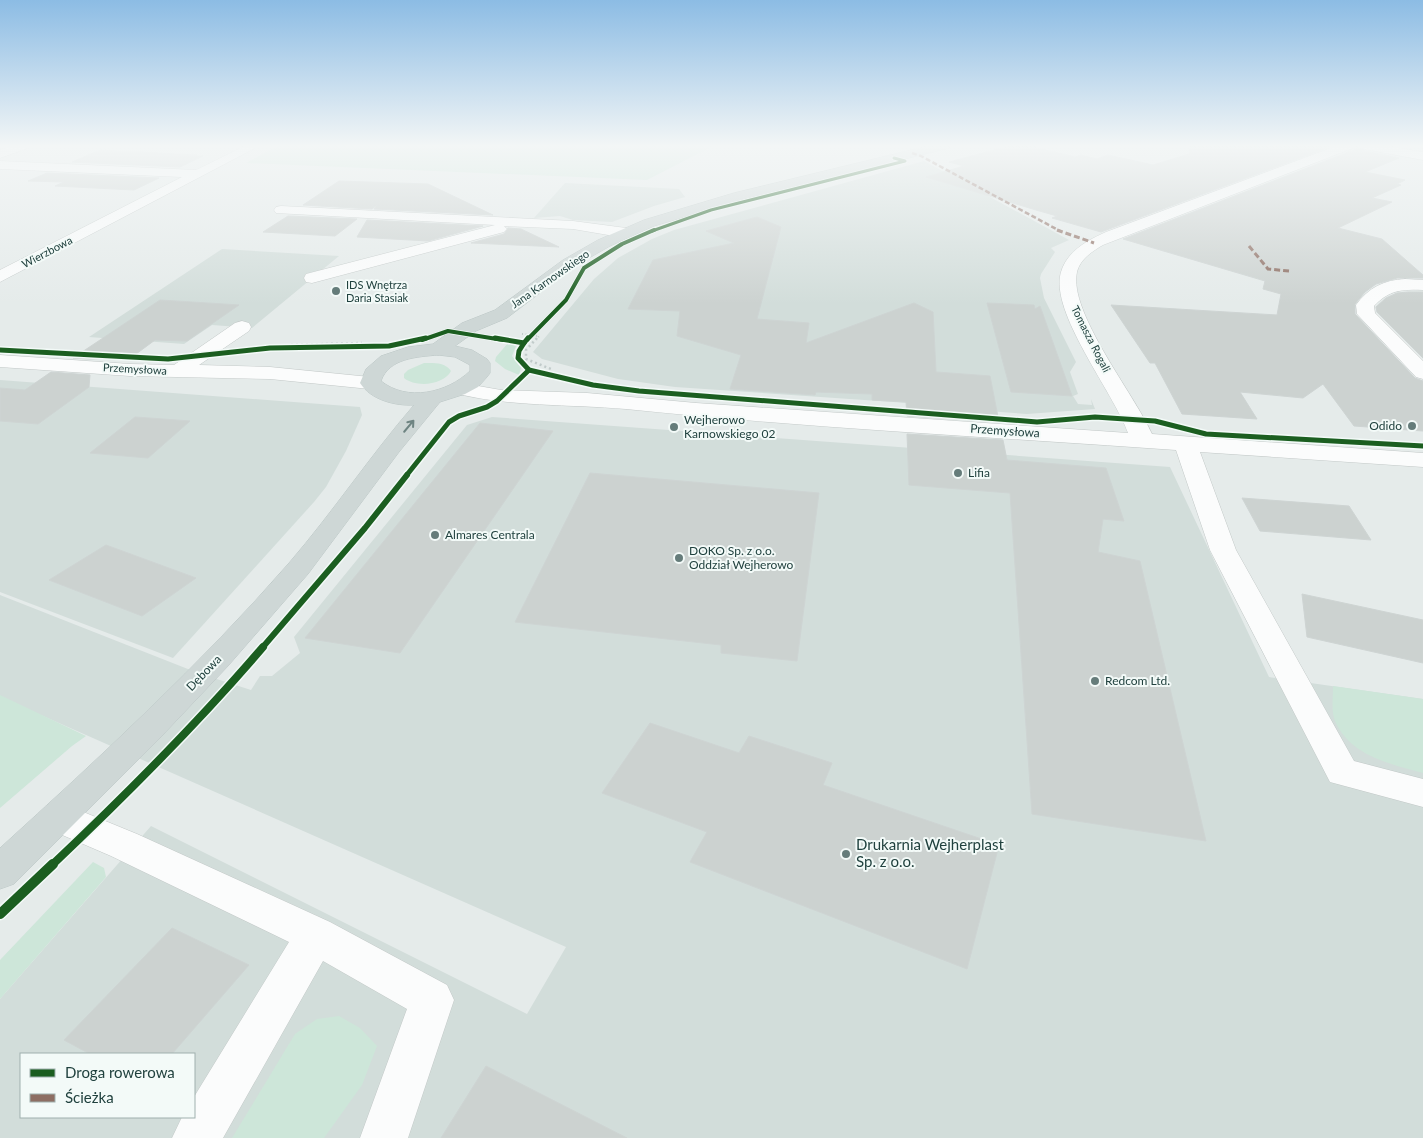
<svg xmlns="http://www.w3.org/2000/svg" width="1423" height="1138" viewBox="0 0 1423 1138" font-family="Lato,sans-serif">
<rect width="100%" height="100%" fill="#e5ebea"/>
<g fill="#d2ddda" fill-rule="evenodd">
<path d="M924,161L1069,240L1051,248L1055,252L1041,274L1040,278L1044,298L1076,362L1070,372L1078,394L1073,396L1078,404L1092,405L1091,399L1095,409L1027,414L1001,412L959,409L952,406L675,387L618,379L542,359L533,352L594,279L618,258L652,239L674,230Z"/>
<path d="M565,183L679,189L685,197L654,206L612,222L573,220L560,216L534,218Z"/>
<path d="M222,249L339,256L252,328L212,325L184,344L89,337Z"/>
<path d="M0,380L360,407L362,415L346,451L326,487L314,502L173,658L0,592Z"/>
<path d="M492,417L1170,467L1269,677L1423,699V1138H0V999L151,826L527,1014L566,947L0,697V595L198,673L251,690L260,676H272L300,653L294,637L467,425ZM21,1054H194V1117H21Z"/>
</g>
<g fill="#cde6d9">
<path d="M279,145H715L647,180L246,163Z"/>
<path d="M508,343L516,346L512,356L521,368L519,375L505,369L495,361L496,357Z"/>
<path d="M424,363C434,363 445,362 451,371C444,385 416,388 404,378V374L408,370Z"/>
<path d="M1333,686L1423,699V773C1391,764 1350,756 1335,721C1331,711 1333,697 1333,686Z"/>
<path d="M0,695L86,736L72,746L0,808Z"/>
<path d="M93,862L104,868L106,877L0,999V960Z"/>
<path d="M339,1016L360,1028L377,1046L362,1085L324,1138H232L295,1034L317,1019Z"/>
</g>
<g fill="#ccd2d0" stroke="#ced4d3">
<path d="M1013,145H1026L1075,157L1081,155L1097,159L1108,155L1153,165L1189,154L1190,145H1335L1101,232L1052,218L1057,216L1036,210L926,177L964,166L949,162Z"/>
<path d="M1357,146L1364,151L1399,158L1365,172L1405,180L1397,184L1401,185L1372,198L1392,202L1338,228L1382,239L1423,275V278H1397L1376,284L1365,292L1355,304V314L1415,378L1423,381V431L1354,426L1323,384L1303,398L1240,392L1257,419L1182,414L1155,363H1150L1111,305L1277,315L1281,294L1263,289L1265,281L1123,239L1354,150Z"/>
<path d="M100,150L197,155L195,156H203L180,167L72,162Z"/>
<path d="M47,173L159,178L134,190L55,186L64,182L28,181Z"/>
<path d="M339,181L428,184L493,215L374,209L377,205L372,209L303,205Z"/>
<path d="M288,216L357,219L335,236L263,232Z"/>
<path d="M757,217L781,227L757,319L809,323L806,343L914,303L933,312L936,372L990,376L999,422L907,416L906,402L872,400V394L816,392L815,395L730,389L741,355L677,336L680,311L628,309L653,260L734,243L706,231Z"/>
<path d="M367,220L483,226L428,241L357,237Z"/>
<path d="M508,228L521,229L559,247L471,243L504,234Z"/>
<path d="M1409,292H1423V358L1377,312L1376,307L1386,298L1397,293Z"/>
<path d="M160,300L239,305L187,341L155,340L132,357L90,359L73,358Z"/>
<path d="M987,303L1034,305L1035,309L1040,306L1072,396L1011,392Z"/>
<path d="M51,372L90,375L89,387L38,424L0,421V388L25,390Z"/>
<path d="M135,417L190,421L148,458L90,453Z"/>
<path d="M480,423L553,431L400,653L305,638Z"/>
<path d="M907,434L1003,440L1007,460L1106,468L1124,521L1103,519L1098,552L1140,561L1206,841L1032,814L1010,493L909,485Z"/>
<path d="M590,473L819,493L797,661L721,653V645L515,622Z"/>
<path d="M1242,498L1349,506L1371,540L1260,531Z"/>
<path d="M106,545L196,578L142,616L49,580Z"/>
<path d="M1302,594L1423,620V663L1307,637Z"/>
<path d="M650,723L739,753L749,736L832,763L823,785L999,845L967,969L690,862L707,832L602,793Z"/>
<path d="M172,928L249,965L172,1054H90L64,1040Z"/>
<path d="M486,1066L627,1138H441Z"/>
</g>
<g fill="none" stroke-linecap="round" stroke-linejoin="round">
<g stroke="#c2c8c7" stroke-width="1">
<g id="minor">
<path d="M14,145H30L28,148L0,158V150Z"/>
<path d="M247,145H261L0,282V270L182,177L0,169V161L196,170Z"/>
<path d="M1339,145H1355L1353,148L1103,245C1093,251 1080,259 1077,272C1068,312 1135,395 1152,434L1423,453V467L1200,452L1236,550L1354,761L1423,779V807L1330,782L1210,550L1176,450C993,437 809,428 626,409C569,404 510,407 454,393L451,389L454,385L461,383L501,390L587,393L696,403L1128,433C1114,393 1049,312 1061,272C1067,251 1088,240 1106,232Z"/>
<path d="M1358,145H1381L1423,152V160L1364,149Z"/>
<path d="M281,206L573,221L626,228L631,230L634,233L631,236L626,238L573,229L504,226L507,229L504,232L312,283L306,282L304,278L306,274L495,225L276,213L274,210L276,207Z"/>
<path d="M1405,279L1423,280V290C1402,289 1389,290 1374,306L1375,313L1423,361V379L1416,377L1357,314L1356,305C1368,288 1384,280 1405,279Z"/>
<path d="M242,321L249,323L251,327L249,331L199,365L270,367L370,377L377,379L380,383L377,387L370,389L270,379L130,376L0,367V355L130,364L174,365L235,323Z"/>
<path d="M59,802L137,834L330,922L447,985L454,1000L408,1138H360L407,1009L323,961L223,1138H172L182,1117H194V1097L289,942L111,856L46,828L41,817L46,806Z"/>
</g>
</g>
<g stroke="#bcc7c6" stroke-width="1">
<path id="major" d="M932,145H951L949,148L744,199L654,226L610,246L575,266L507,318L476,331L455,346L472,350L487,359L490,363V373L487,377L478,387L465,394L440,402L399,452L308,574L228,666L158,740L14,884L0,889V848C100,757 200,665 289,563C333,512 370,456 414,405C395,406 371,400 360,383L366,369L381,356L408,347L433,344L462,323L495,310L563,260L598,240L644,220L734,193ZM438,355L455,357L470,365V371C447,393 407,402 381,381C389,358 417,357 438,355Z"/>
</g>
<path stroke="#c1cbca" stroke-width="2" stroke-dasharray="1 2.5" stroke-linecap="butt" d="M522,334L539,336L536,340"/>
<g stroke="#c1cbca" stroke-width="2.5" stroke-dasharray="2 3" stroke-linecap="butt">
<path d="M537,338L526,350V359L551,369"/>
<path d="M291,345L362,343"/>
</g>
<use href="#minor" fill="#fbfcfc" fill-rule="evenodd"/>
<use href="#major" fill="#ced7d6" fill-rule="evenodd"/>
<path stroke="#8d6e63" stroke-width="2.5" stroke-dasharray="5 2.5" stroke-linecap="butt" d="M912,153L921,156L1060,231"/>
<g stroke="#8d6e63" stroke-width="3" stroke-dasharray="6 3" stroke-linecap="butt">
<path d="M1057,230L1094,243"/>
<path d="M1249,246L1268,269L1289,271"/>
</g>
<g stroke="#f3faf8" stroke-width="4.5">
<path id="cycleway-far5" d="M652,231L711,210L905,161L894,158"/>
</g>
<g stroke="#f3faf8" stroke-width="5.5">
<g id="cycleway-far4">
<path d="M422,340L448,331L503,340"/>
<path d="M527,340L566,300L584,268L622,244L654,230"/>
</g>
</g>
<g stroke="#f3faf8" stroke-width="8">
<g id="cycleway-far3">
<path d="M495,338L524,343L519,351L518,358L529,370L593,385L639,391L1037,422L1095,417L1155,421L1206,434L1423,446"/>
<path d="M524,343L528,338"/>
<path d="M0,350L168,359L270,348L389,346L426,338"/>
<path d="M406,476L449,422L459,416L487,407L497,401L529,370"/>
</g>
</g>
<g stroke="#f3faf8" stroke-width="9">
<path id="cycleway-far2" d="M262,648L365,528L407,475"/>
</g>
<g stroke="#f3faf8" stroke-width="11">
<path id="cycleway-far1" d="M52,865C125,796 197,724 263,647"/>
</g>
<g stroke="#f3faf8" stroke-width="13">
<path id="cycleway" d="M0,914L53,864"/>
</g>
<use href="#cycleway-far5" stroke="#1b5e20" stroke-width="3"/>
<use href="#cycleway-far4" stroke="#1b5e20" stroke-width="4"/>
<use href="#cycleway-far3" stroke="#1b5e20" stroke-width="5"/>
<use href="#cycleway-far2" stroke="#1b5e20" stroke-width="6"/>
<use href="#cycleway-far1" stroke="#1b5e20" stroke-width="8"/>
<use href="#cycleway" stroke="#1b5e20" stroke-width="10"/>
</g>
<defs><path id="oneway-shaft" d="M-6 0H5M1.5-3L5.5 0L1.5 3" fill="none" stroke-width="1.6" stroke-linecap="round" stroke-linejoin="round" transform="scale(1.25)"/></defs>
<use stroke="#6e8482" href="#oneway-shaft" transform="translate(409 426) rotate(-50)"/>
<linearGradient id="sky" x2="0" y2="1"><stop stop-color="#8cbce4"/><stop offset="0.48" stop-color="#f3f6f6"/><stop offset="1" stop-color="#f3f6f6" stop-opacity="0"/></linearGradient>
<rect width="1423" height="304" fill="url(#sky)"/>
<g fill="#657c7a" stroke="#f3faf8" stroke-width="2">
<circle cx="336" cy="291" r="5"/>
<circle cx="1412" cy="426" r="5"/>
<circle cx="674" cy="427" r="5"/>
<circle cx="958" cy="473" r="5"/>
<circle cx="435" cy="535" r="5"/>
<circle cx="679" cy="558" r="5"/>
<circle cx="1095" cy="681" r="5"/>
<circle cx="846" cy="854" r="5"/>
</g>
<g text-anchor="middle" stroke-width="4" stroke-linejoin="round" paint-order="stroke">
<g font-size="11" fill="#20413e" stroke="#f3faf8">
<text transform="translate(47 252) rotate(-28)" y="4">Wierzbowa</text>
<text transform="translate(550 279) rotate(-35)" y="4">Jana Karnowskiego</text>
<text transform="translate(1091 339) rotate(63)" y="4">Tomasza Rogali</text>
<text transform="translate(135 369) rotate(3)" y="4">Przemysłowa</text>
</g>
<g font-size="11" fill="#20413e" stroke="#f3faf8" text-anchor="start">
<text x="346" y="289">IDS Wnętrza<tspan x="346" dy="13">Daria Stasiak</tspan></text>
</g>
<g font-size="12" fill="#20413e" stroke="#f3faf8" text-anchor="start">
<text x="684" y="424">Wejherowo<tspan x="684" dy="14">Karnowskiego 02</tspan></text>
<text x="1402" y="430" text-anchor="end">Odido</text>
<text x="968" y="477">Lifia</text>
<text x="445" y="539">Almares Centrala</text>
<text x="689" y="555">DOKO Sp. z o.o.<tspan x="689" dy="14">Oddział Wejherowo</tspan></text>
<text x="1105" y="685">Redcom Ltd.</text>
</g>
<g font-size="12" fill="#20413e" stroke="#f3faf8">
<text transform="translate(1005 431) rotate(4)" y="4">Przemysłowa</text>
<text transform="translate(204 673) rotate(-46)" y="4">Dębowa</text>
</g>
<g font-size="15" fill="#20413e" stroke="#f3faf8" text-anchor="start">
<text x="856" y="850">Drukarnia Wejherplast<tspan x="856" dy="17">Sp. z o.o.</tspan></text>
</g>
</g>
<rect x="20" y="1053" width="175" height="65" fill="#f3faf8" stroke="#9fb0ae"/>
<rect x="30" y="1069" width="25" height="8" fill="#1b5e20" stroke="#9fb0ae"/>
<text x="65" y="1078" font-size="15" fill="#20413e">Droga rowerowa</text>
<rect x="30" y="1094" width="25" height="8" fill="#8d6e63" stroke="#9fb0ae"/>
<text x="65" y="1103" font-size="15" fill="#20413e">Ścieżka</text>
</svg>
